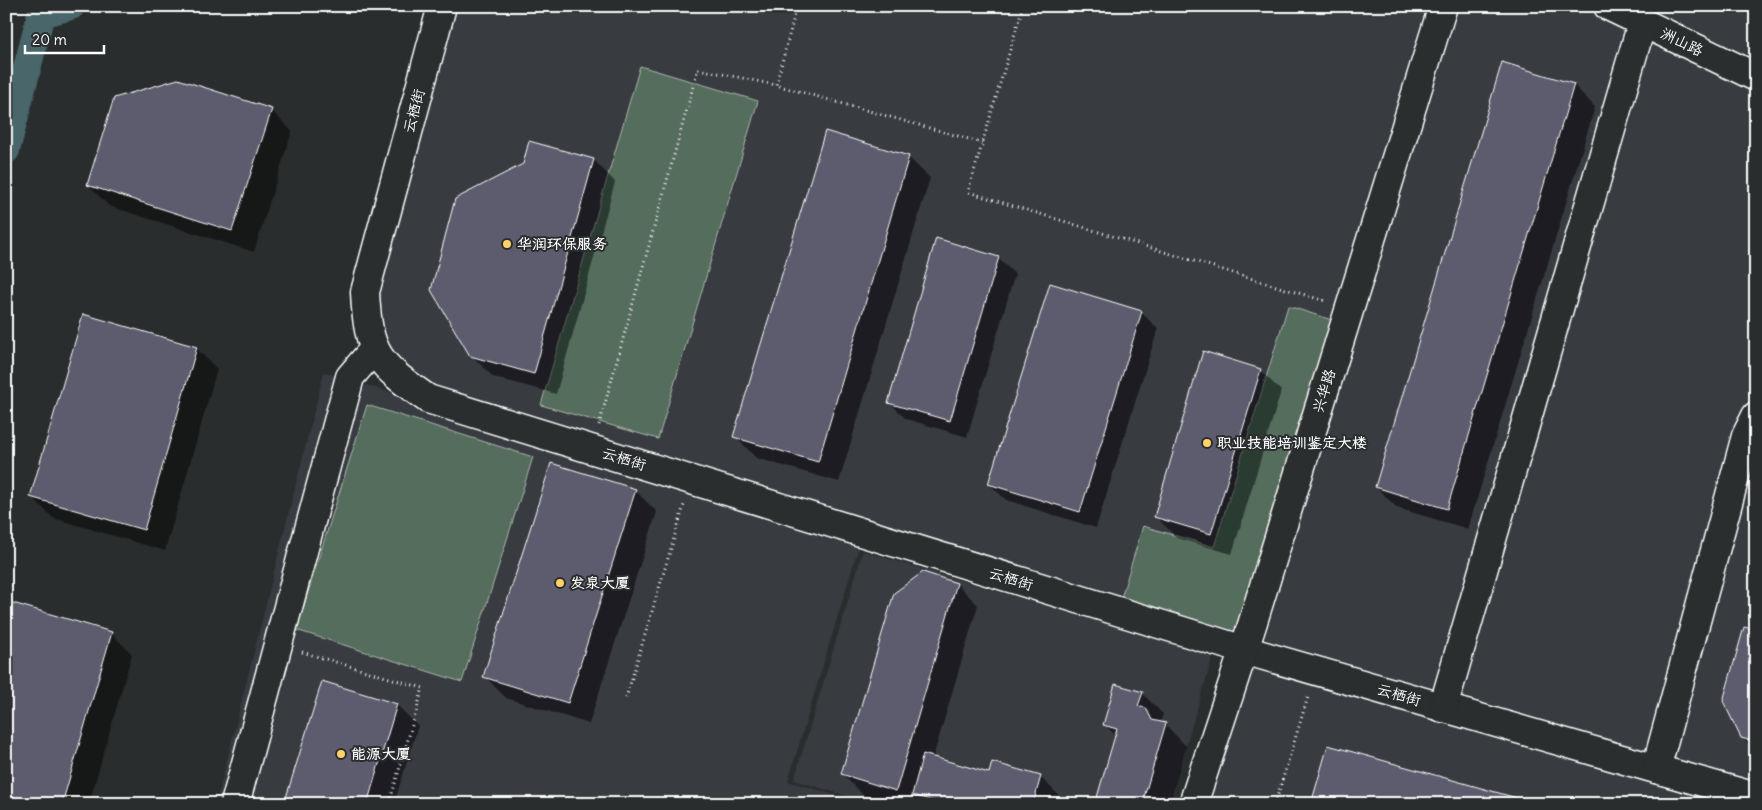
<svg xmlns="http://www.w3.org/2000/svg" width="1762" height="810" viewBox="0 0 1762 810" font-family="Delius,'LXGW WenKai TC',sans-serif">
<rect width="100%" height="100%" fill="#2a2d2e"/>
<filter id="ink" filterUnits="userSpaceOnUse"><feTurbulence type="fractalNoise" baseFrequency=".02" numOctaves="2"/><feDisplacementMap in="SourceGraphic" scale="10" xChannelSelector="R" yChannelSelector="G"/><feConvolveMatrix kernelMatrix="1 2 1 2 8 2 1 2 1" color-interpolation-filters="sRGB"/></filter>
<g filter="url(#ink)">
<g fill="#393b41">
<path d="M450,6H1756V796L428,395L377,343L372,292Z"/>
<path d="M324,372L861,539L788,781L864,804H216Z"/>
<path d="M863,551L1213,656L1168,804H873L794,780Z"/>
<path d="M1244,651L1756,804H1194Z"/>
</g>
<g fill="#546d5b" stroke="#aab6ad">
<path d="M640,66L758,101L658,439L541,405Z"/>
<path d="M1288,306L1335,321L1238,634L1121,598L1143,526L1214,547Z"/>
<path d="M367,405L533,457L462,682L296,630Z"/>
</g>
<g fill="#0007">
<path d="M1503,64L1574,85L1595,107L1468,529L1397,508L1376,487Z"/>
<path d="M271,110L292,131L254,252L109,206L88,185Z"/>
<path d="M530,143L594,160L615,182L556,394L493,377L471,355Z"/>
<path d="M908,157L930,178L839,482L756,458L735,436Z"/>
<path d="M998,258L1015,274L967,437L906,419L889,402Z"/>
<path d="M1141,312L1158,329L1096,528L1006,500L989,484Z"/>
<path d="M196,348L217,369L165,551L53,518L32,497Z"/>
<path d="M1260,370L1281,391L1232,554L1177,538L1155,516Z"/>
<path d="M635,490L657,512L589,724L506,698L484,676Z"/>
<path d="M923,574L957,584L978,605L933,758L990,774L1040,777L1062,798L1060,804H923L920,801L919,804H892L863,795L842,774Z"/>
<path d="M6,603L111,633L132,654L89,804H6Z"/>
<path d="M1756,632V751L1742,737Z"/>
<path d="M323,683L397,705L418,726L394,804H285Z"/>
<path d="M1142,693L1163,714L1160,723L1165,724L1186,746L1169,804H1097L1116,736L1104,724Z"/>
</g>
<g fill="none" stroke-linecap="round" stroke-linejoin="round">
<path stroke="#48666b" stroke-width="28" d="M6,150L41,14L71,6"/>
</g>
<g fill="#5c5c6e" stroke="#fff">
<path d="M1502,62L1574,84L1447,509L1375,487Z"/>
<path d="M178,79L272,109L232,231L87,185L114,98Z"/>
<path d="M825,131L909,156L818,462L733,437Z"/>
<path d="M529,141L594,159L534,374L470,356L431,290L455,199L523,164Z"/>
<path d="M936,238L999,257L950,421L888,403Z"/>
<path d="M1050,283L1142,311L1080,512L988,484Z"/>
<path d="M83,314L197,347L144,530L30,497Z"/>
<path d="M1203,351L1261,369L1211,534L1154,517Z"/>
<path d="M551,463L636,489L568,703L483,677Z"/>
<path d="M923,572L957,583L896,791L841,774L894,593Z"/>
<path d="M6,601L112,632L62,804H21L6,800Z"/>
<path d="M1744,627L1756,630V742L1741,738L1723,701Z"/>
<path d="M322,681L397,704L367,804H284Z"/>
<path d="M1115,684L1143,692L1138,706L1146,708L1152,720L1166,723L1142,804H1095L1117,729L1103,725Z"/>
<path d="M1328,745L1538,804H1311Z"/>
<path d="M923,754L989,773L992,762L1041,776L1033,804H944L912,795Z"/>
</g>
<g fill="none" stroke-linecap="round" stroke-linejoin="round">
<g stroke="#fff" stroke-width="31">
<g id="minor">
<path d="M442,6L365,292C368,355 378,364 428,399L1244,650L1656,769L1746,436L1756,416"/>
<path d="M1608,6L1756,77"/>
<path d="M1443,708L1642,23"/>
<path d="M1656,769L1756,797"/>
<path d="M235,804L350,377L374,349"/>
<path d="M1193,804L1252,625L1443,6"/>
</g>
</g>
<g stroke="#fff" stroke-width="3" stroke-dasharray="1 4" stroke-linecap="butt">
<path d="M797,6L776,85L983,143"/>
<path d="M1023,6L968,192L1325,301"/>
<path d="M599,425L698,69L776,85"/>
<path d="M302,652L423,688L389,804"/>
<path d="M626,698L684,505"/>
<path d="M1275,804L1308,697"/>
</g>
<use href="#minor" stroke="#2a2d2e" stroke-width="28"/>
</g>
</g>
<g fill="#ffd166" stroke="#2a2d2e" stroke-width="2">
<circle cx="507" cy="244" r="5"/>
<circle cx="1207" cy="443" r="5"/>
<circle cx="560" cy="583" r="5"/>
<circle cx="341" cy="754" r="5"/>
</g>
<g text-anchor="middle" stroke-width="4" stroke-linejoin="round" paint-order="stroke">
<g font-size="15" fill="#fff" stroke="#2a2d2e">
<text transform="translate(1682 42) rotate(26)" y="5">洲山路</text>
<text transform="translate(414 111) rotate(-75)" y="5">云栖街</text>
<text transform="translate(1324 391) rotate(-73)" y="5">兴华路</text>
<text transform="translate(624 459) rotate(17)" y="5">云栖街</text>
<text transform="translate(1011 579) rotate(17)" y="5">云栖街</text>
<text transform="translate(1399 695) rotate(16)" y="5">云栖街</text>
</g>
<g font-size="15" font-weight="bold" fill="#fff" stroke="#2a2d2e" text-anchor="start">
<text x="517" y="249">华润环保服务</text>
<text x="1217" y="448">职业技能培训鉴定大楼</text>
<text x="570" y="588">发泉大厦</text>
<text x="351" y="759">能源大厦</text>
</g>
</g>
<rect width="1762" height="810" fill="none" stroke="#2a2d2e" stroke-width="25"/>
<rect x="12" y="12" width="1737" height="785" fill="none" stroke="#fff" stroke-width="2" filter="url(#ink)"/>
<path d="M25 45v8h79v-8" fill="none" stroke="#ffffff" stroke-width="2.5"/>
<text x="32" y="45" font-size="15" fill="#ffffff" stroke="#2a2d2e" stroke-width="4" paint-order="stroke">20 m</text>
</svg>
